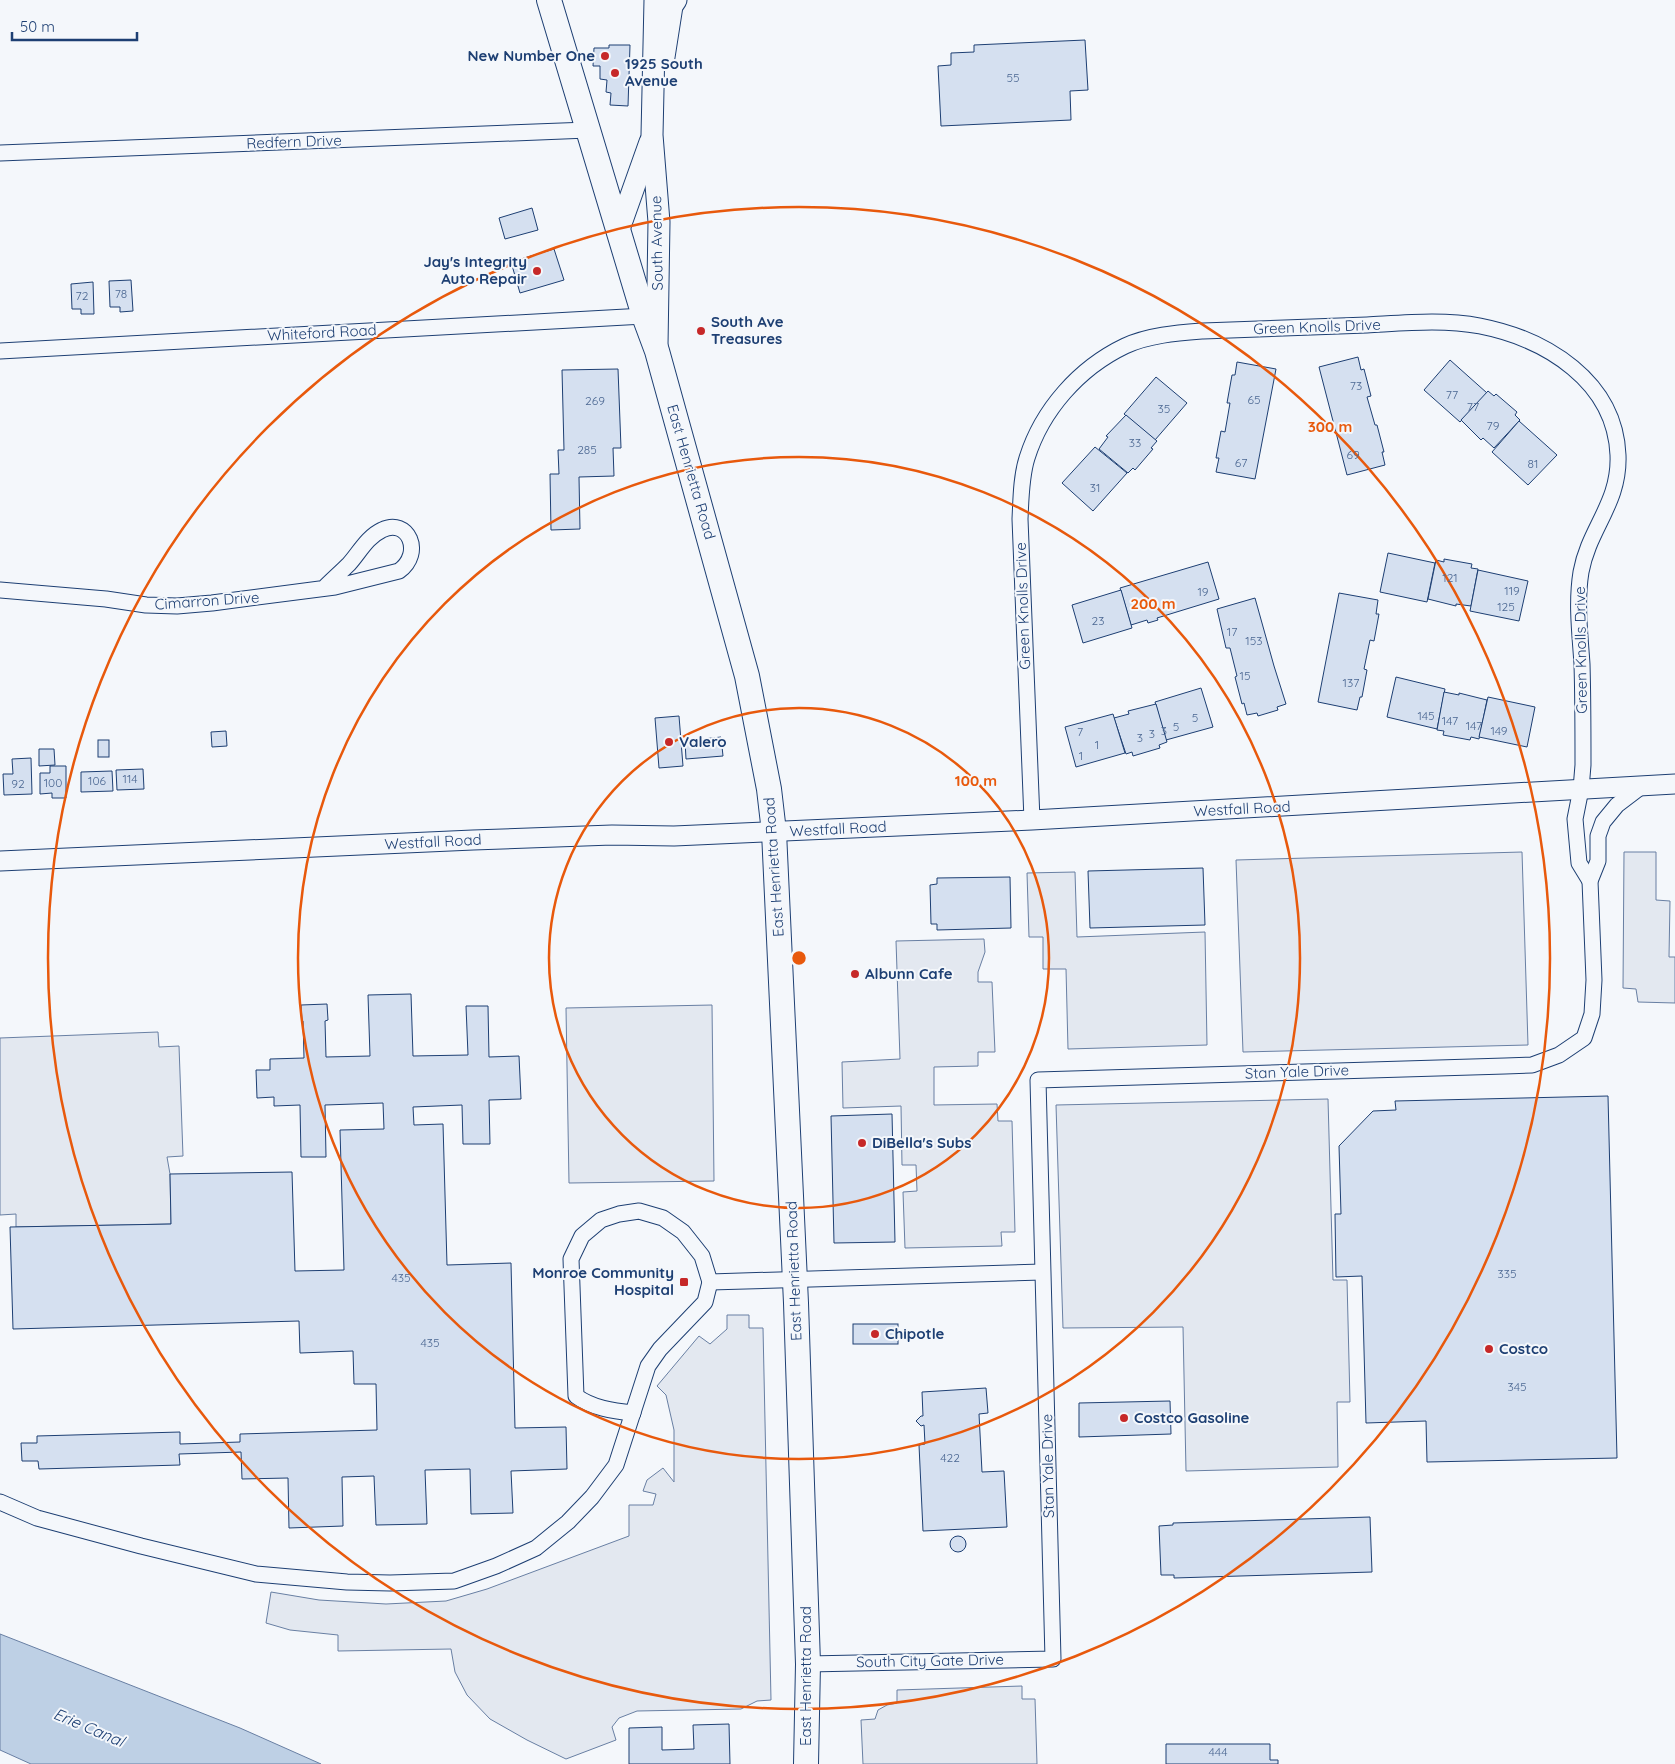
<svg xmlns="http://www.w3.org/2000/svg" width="1675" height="1764" viewBox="0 0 1675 1764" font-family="Quicksand,sans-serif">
<rect width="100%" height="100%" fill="#f4f7fb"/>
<g fill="#e3e8f0" stroke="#687fa3">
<path d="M1522,852L1528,1045L1243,1052L1236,860Z"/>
<path d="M1624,852H1656V900L1670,901L1669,957H1675V1003L1638,1002L1636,989L1623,988Z"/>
<path d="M1075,872L1077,937L1205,932L1207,1045L1068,1049L1066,969H1043V937H1029L1027,873Z"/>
<path d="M984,939L985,952L978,972V982H992L995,1052H978V1066L934,1067V1105L997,1104L998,1121H1012L1015,1232H1001L1002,1246L905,1248L903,1192L917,1191L916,1165H902L901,1106L843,1108L842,1062L900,1059L896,941Z"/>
<path d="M712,1005L714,1181L569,1183L566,1008Z"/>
<path d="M158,1032L159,1047L179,1046L183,1156L167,1157L170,1174L171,1224L16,1227V1214L0,1215V1038Z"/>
<path d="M1328,1099L1333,1280H1347L1350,1402H1337L1338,1467L1186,1471L1183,1327L1063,1328L1056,1105Z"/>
<path d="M727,1315H749V1328H763L771,1700L757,1701L741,1709L637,1711L619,1718L612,1727L616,1740L566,1759L527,1740L490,1719L467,1695L455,1672L451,1649L338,1651V1635L290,1630L266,1623L271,1592L319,1600L386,1604L446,1601L487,1589L629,1536V1505H653L656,1494L643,1491L647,1480L663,1468L674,1482V1430L666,1395L657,1386L699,1336L710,1344L727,1329Z"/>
<path d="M1022,1686V1699H1035L1037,1764H863L861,1720L875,1719L878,1710L887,1705L897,1703V1690Z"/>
</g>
<path fill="#bed0e5" stroke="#687fa3" d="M0,1634L240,1728L321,1764H31L0,1750Z"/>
<g fill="#d5e0f0" stroke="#1d3f73">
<path d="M1085,40L1088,90L1070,91L1071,120L941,126L938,66L951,65V53L974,52V45Z"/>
<path d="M609,45H630L628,106L610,105L611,93L606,92L607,80L600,79V66H593L594,48H609Z"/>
<path d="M532,208L538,230L505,239L499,218Z"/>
<path d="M554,249L564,280L520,293L511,262Z"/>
<path d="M131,280L133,311L120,312V307H110L109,281Z"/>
<path d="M93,282L94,314H81V309H72L71,284Z"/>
<path d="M1358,357L1361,370L1364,369L1371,396L1367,397L1375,425H1377L1384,452H1382L1385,465L1347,475L1319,367Z"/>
<path d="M1450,360L1487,393L1460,422L1424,390Z"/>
<path d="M1237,362L1276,369L1255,479L1216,472L1219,458H1216L1221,431L1225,432L1230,403H1227L1232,375H1235Z"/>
<path d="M618,369L621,448H613L614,476L579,477L580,529L551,530L550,474H559L558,450H564L562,370Z"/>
<path d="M1156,377L1187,403L1155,440L1124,414Z"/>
<path d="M1488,391L1494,396L1496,394L1517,412L1515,415L1520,420L1494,448L1483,438L1481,440L1461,420Z"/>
<path d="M1126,415L1157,441L1151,448L1153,449L1135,470L1133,468L1128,473L1099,449L1108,437L1106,436Z"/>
<path d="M1519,421L1557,455L1528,485L1492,452Z"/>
<path d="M1095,447L1127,473L1093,511L1062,483Z"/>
<path d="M1388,553L1435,563L1427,602L1380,592Z"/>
<path d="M1444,559L1472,564L1471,568L1478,569L1471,606L1456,604V606L1428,599L1436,560L1444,562Z"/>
<path d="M1208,562L1219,599L1157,618L1158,620L1148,623L1147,620L1131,625L1120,588Z"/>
<path d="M1478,570L1528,581L1519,621L1470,611Z"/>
<path d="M1121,590L1132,628L1083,643L1072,605Z"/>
<path d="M1339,593L1378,600L1376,614H1379L1374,641L1370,640L1364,669L1367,670L1362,697H1360L1357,710L1318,702Z"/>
<path d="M1255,598L1274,666L1286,704L1277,707L1278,710L1258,716L1257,713L1247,715L1244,703L1242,704L1235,677L1237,676L1230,648H1226L1217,609Z"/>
<path d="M1396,677L1445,689L1437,729L1387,717Z"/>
<path d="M1201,688L1213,727L1166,740L1155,702Z"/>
<path d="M1444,692L1459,695V693L1487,700L1479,739L1471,737L1470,740L1443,735L1444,731L1437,730Z"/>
<path d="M1488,697L1535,707L1527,747L1479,737Z"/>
<path d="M1156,704L1167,742L1159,745L1160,748L1133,756L1132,752L1126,754L1114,718L1129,714L1128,711Z"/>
<path d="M1113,714L1125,753L1076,767L1065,727Z"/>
<path d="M679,716L683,766L659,768L655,718Z"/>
<path d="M226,731L227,746L212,747L211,732Z"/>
<path d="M721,737L723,756L686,759L685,741Z"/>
<rect x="98" y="740" width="11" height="17"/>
<path d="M39,749H54L55,765L39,766Z"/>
<path d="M31,758L32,794L4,795L3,774H13L12,759Z"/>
<path d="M50,766H66V798H52V793L40,794V773H50Z"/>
<path d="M143,769L144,789L117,790L116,770Z"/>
<path d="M112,771L113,791L81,792V772Z"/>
<path d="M1203,868L1205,925L1090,928L1088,871Z"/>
<path d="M1010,877L1011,928L937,930V924H931L930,885L937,884V878Z"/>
<path d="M411,994L413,1056L468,1055L466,1006H488L489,1057L519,1056L521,1099L489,1100L490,1144H463L462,1105L413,1107L414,1125L443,1124L447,1265L511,1263L515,1428L566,1427L567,1469L511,1471L513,1513L471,1514L470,1469L425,1470L427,1524L376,1525L374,1476L342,1477L343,1526L289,1528L288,1478L242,1479L241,1452L179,1454L180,1465L39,1469L38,1461H22L21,1443H37V1436L180,1432V1444L240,1442V1434L377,1430L376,1384H354L353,1351L300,1353L299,1321L13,1329L10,1227L171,1224L170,1174L292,1172L295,1271L344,1270L340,1130L384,1129L383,1103L325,1105L326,1157H301L300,1105L274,1106V1097L257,1098L256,1070H270V1059L304,1058L303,1021H302L301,1005L327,1004L328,1020L325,1021L326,1057L370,1056L368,995Z"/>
<path d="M1608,1096L1617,1458L1427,1462L1426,1421L1366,1423L1362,1276L1336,1277L1335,1214H1341L1339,1146L1373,1111L1396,1110L1395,1101Z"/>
<path d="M892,1114L895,1242L834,1243L831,1116Z"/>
<rect x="853" y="1324" width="45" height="20"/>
<path d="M986,1388L988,1413L979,1414L982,1472L1004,1471L1007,1527L923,1531L919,1445L925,1444L924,1425L921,1426L916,1421L921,1416H923L922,1392Z"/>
<path d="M1170,1401L1171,1434L1079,1437V1403Z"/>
<path d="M1370,1517L1372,1572L1174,1578V1575H1161L1159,1526L1173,1525V1523Z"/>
<circle cx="958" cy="1544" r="8"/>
<path d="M729,1724L730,1764H629V1728L662,1727V1750L694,1749L693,1725Z"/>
<path d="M1166,1744H1270V1760H1278V1764H1166Z"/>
</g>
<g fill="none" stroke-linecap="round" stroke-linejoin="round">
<g stroke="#1d3f73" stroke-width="17">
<g id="minor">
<path d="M0,153L588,130"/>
<path d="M0,351L644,316"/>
<path d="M0,590L106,599L146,605L177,606L212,603L335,587L399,571C424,553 408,517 382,530C367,537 359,553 349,564C341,572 332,580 324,588"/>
<path d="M1032,820L1020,519C1021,499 1021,477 1027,458C1042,410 1079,368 1125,346C1149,335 1177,333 1203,331C1258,329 1313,327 1367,325C1404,323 1443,319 1480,326C1546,339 1615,381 1618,455C1620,503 1589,528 1581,572C1576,603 1580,634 1582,664C1583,698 1583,731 1583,765L1581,789L1575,819L1579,863L1590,881"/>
<path d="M710,1282L1042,1272"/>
<path d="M633,1413C613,1411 592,1408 576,1396L571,1259L582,1236L601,1220L619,1214L639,1211L663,1218L683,1232L702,1256L710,1282"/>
<path d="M0,1502L37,1518L141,1546L256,1574L347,1582L390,1583L454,1581L496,1566L536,1548L568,1522L592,1497L616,1465L648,1366L660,1349L705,1302L710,1282"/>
<path d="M808,1664L1053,1659L1038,1080L1505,1066L1532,1065L1559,1055L1584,1038L1592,1014L1594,980L1590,881L1598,861V836L1603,822L1617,805L1642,786"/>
</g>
</g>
<g stroke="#1d3f73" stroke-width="21">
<path id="tertiary" d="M0,861L473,840L612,835L674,836L1032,820L1675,784"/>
</g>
<g stroke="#1d3f73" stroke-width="23">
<g id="secondary">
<path d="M655,0L652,135L659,222L657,346"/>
<path d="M664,57L672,6L676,0"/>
<path d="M618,232L650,142"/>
</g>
</g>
<g stroke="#1d3f73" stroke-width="26">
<path id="primary" d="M549,0L644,316L657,351L747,676L769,789L774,832L796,1303L808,1664L806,1764"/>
</g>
<use href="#minor" stroke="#f4f7fb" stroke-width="15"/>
<use href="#tertiary" stroke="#f4f7fb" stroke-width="19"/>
<use href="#secondary" stroke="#f4f7fb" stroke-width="21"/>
<use href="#primary" stroke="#f4f7fb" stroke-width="24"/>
</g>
<g fill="none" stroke="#e8590c" stroke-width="2.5">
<circle cx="799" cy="958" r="250"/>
<circle cx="799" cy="958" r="501"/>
<circle cx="799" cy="958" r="751"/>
</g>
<g fill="#c62828" stroke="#f4f7fb" stroke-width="2">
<circle cx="605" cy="56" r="5"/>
<circle cx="615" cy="73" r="5"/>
<circle cx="537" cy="271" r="5"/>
<circle cx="701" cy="331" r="5"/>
<circle cx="669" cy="742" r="5"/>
<circle cx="855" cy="974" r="5"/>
<circle cx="862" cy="1143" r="5"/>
<rect x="679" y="1277" width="10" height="10" rx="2.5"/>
<circle cx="875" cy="1334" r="5"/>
<circle cx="1489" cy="1349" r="5"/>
<circle cx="1124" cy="1418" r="5"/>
</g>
<g text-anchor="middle" stroke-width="4" stroke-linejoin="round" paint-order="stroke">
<g font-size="12" fill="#4b6792">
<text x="1013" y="82">55</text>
<text x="121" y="298">78</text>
<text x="82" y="300">72</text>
<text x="1356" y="390">73</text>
<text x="1452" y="399">77</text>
<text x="1254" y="404">65</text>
<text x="595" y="405">269</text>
<text x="1473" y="411">77</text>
<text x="1164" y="413">35</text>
<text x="1493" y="430">79</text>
<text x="1135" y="447">33</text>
<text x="587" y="454">285</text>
<text x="1353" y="459">69</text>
<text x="1241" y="467">67</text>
<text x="1533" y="468">81</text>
<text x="1095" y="492">31</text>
<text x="1450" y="582">121</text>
<text x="1512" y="595">119</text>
<text x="1203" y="596">19</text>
<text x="1506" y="611">125</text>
<text x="1098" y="625">23</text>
<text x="1232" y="636">17</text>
<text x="1254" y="645">153</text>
<text x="1245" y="680">15</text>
<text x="1351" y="687">137</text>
<text x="1426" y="720">145</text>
<text x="1195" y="722">5</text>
<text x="1450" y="725">147</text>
<text x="1474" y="730">147</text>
<text x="1176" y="731">5</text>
<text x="1164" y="735">3</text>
<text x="1499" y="735">149</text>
<text x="1080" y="736">7</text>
<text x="1152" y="738">3</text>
<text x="1140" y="742">3</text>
<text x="1097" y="749">1</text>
<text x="1081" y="760">1</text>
<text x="130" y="783">114</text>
<text x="97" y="785">106</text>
<text x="53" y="787">100</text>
<text x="18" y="788">92</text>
<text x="1507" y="1278">335</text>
<text x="401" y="1282">435</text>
<text x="430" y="1347">435</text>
<text x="1517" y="1391">345</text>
<text x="950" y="1462">422</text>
<text x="1218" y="1756">444</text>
</g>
<g font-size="15" font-weight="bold" fill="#1d3f73" stroke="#f4f7fb" text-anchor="start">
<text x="595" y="61" text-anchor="end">New Number One</text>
<text x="625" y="69">1925 South<tspan x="625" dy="17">Avenue</tspan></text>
<text x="527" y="267" text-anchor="end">Jay's Integrity<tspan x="527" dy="17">Auto Repair</tspan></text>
<text x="711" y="327">South Ave<tspan x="711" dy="17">Treasures</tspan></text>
<text x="679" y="747">Valero</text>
<text x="865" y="979">Albunn Cafe</text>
<text x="872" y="1148">DiBella's Subs</text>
<text x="674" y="1278" text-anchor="end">Monroe Community<tspan x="674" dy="17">Hospital</tspan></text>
<text x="885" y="1339">Chipotle</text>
<text x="1499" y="1354">Costco</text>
<text x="1134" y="1423">Costco Gasoline</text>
</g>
<g font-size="15" fill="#1d3f73" stroke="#f4f7fb">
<text transform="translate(294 142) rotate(-2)" y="5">Redfern Drive</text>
<text transform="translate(657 243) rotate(-91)" y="5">South Avenue</text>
<text transform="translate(1317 327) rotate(-2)" y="5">Green Knolls Drive</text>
<text transform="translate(322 333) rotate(-3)" y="5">Whiteford Road</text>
<text transform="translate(691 472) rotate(74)" y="5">East Henrietta Road</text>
<text transform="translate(207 601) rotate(-4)" y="5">Cimarron Drive</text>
<text transform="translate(1023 606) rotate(-92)" y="5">Green Knolls Drive</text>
<text transform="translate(1581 650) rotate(-91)" y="5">Green Knolls Drive</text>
<text transform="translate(1242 809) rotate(-3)" y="5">Westfall Road</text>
<text transform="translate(838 829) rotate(-3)" y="5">Westfall Road</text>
<text transform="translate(433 842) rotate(-3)" y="5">Westfall Road</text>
<text transform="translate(774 867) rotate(-94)" y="5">East Henrietta Road</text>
<text transform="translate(1297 1072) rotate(-2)" y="5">Stan Yale Drive</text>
<text transform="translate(794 1271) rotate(-92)" y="5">East Henrietta Road</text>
<text transform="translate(1048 1466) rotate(-91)" y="5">Stan Yale Drive</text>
<text transform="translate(930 1661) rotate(-1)" y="5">South City Gate Drive</text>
<text transform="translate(806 1676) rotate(-90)" y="5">East Henrietta Road</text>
</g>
<g font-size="16" font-style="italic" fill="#1d3f73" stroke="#f4f7fb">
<text transform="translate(89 1727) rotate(23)" y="6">Erie Canal</text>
</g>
</g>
<circle cx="799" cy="958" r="8" fill="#e8590c" stroke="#f4f7fb" stroke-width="2.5"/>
<g font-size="15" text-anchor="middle" font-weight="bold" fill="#e8590c" stroke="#f4f7fb" stroke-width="4" stroke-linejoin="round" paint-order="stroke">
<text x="1330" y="432">300 m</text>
<text x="1153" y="609">200 m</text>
<text x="976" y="786">100 m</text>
</g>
<path d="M12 32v8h125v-8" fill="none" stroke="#1d3f73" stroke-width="2.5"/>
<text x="20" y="32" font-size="15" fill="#1d3f73" stroke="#f4f7fb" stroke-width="4" paint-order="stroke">50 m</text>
</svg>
